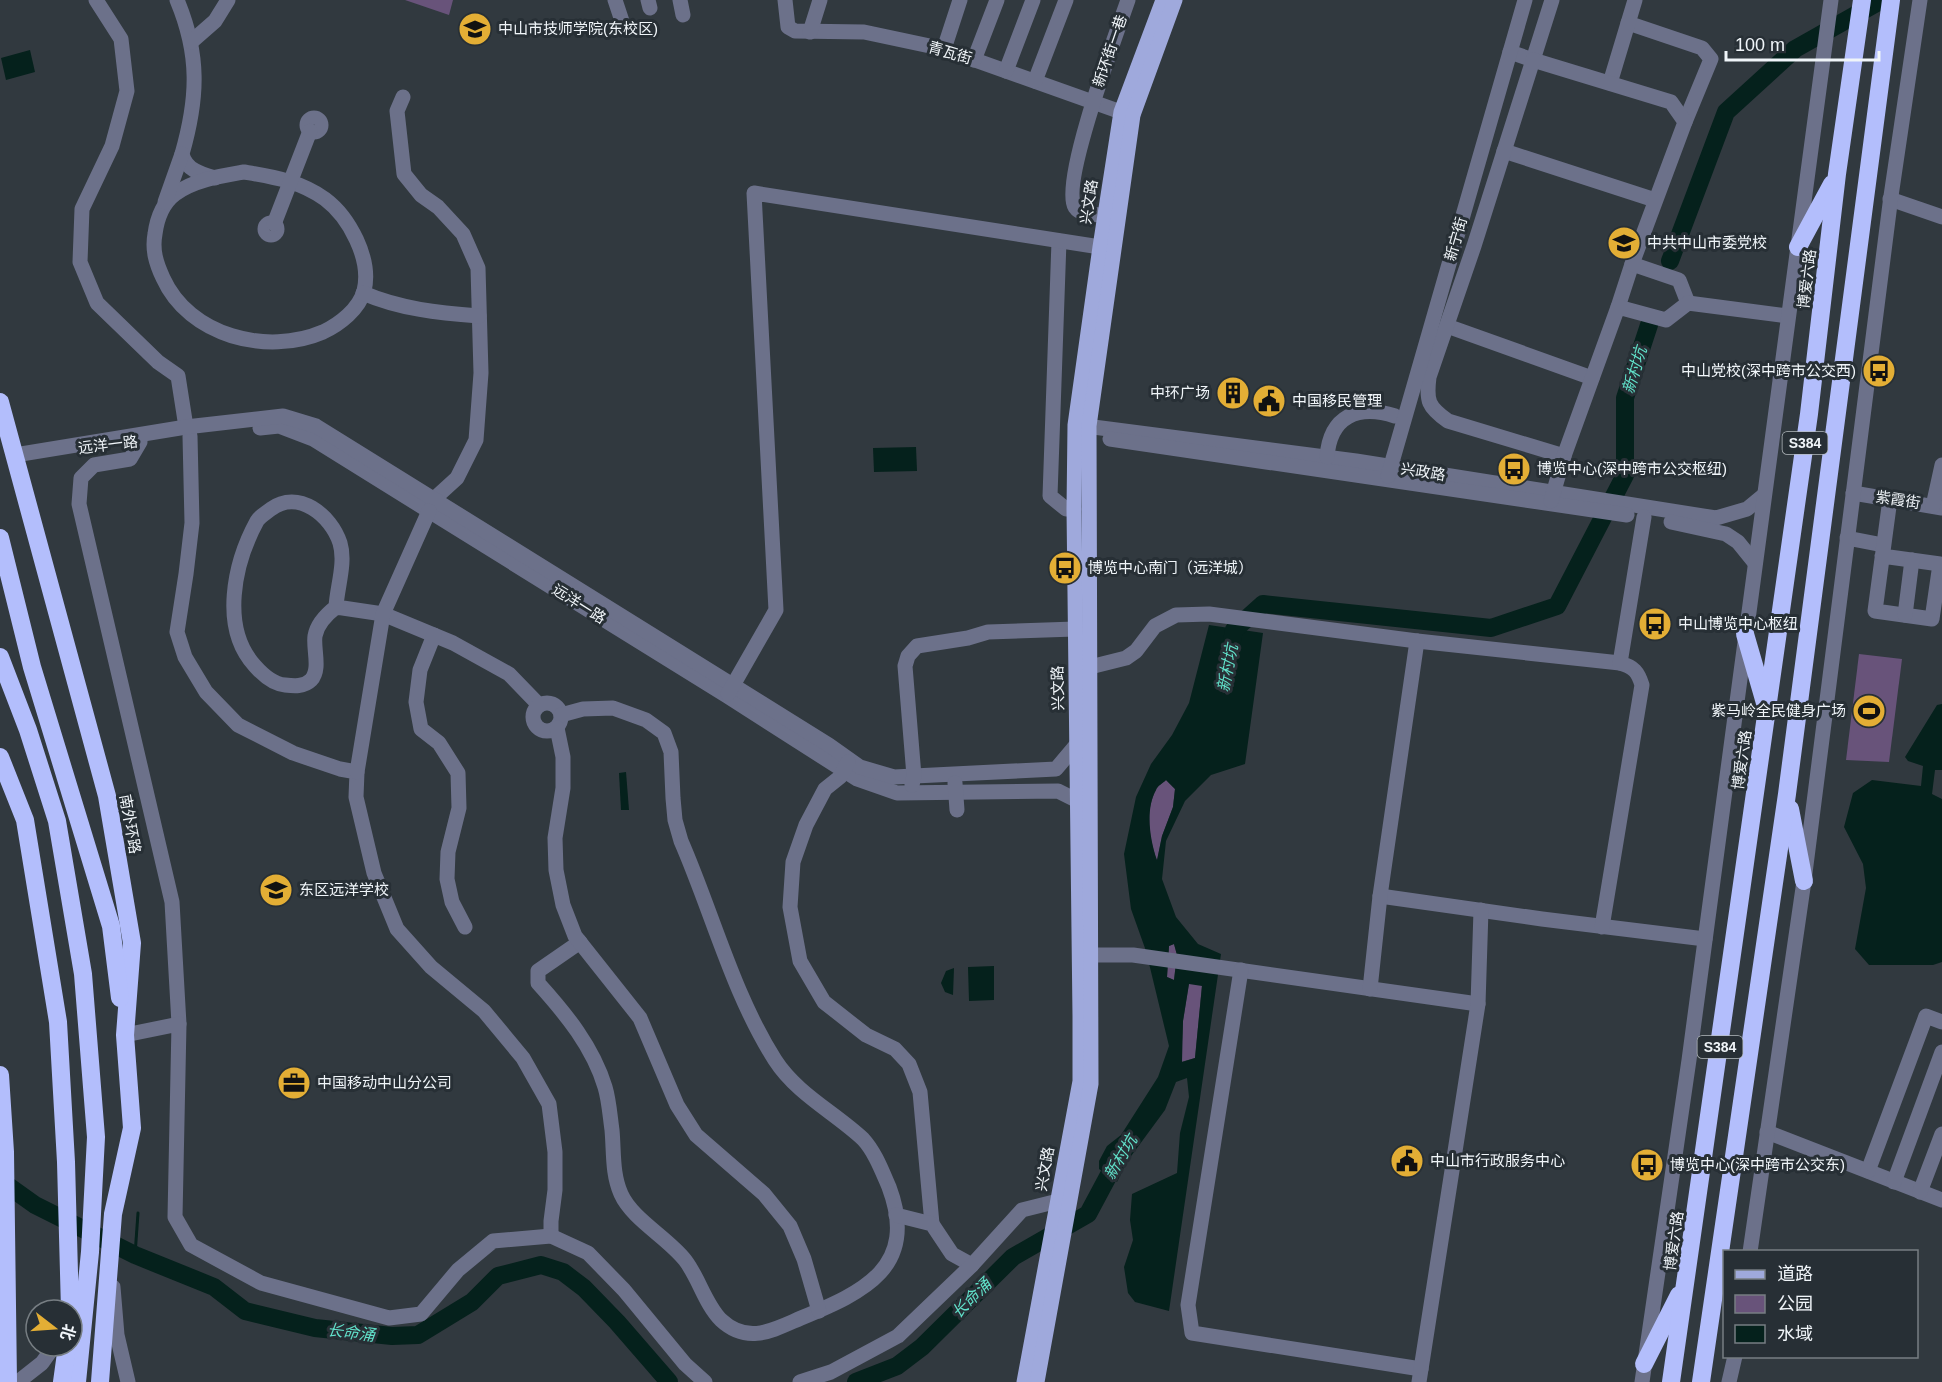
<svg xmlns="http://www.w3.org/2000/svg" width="1942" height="1382" viewBox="0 0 1942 1382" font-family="Helvetica,'Noto Sans SC',sans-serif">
<rect width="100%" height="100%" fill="#31393f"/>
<g fill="#68537a">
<path d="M405,0H453L449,15Z"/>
<path d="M1859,654L1902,659L1889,762L1846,760Z"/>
<path d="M1166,780L1175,789L1173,807L1162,836L1157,861C1150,840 1144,812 1156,790C1157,786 1163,783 1166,780Z"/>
<path d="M1174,944L1177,955L1174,980L1167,977L1169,946Z"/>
<path d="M1189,983L1202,985L1195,1058L1181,1062L1183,1021Z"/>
</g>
<g fill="#05211c" fill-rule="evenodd">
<path d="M30,50L35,72L6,80L1,58Z"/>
<path d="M916,447L917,471L874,472L873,448Z"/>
<path d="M1209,625L1263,633L1245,764L1211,775L1185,801L1166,841L1162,879L1176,917L1198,944L1221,954L1169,1311L1135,1302L1128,1293L1124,1267L1133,1240L1130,1220L1132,1194L1177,1173L1180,1133L1189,1097L1187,1078L1176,1082L1165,1110L1126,1163L1117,1182L1099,1169V1161L1107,1146L1121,1135L1158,1077L1169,1046L1146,951L1131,909L1124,854L1136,797L1151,764L1172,735L1189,703ZM1166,780L1175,789L1173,807L1162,836L1157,860C1150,841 1145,809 1156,790C1157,786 1163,783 1166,780ZM1174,944L1177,955L1174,980L1167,977L1169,946ZM1189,984L1202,986L1195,1058L1182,1062L1183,1021Z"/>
<path d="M1942,704V770H1935L1932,794L1942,799V962L1933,965H1869L1855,949L1866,888L1863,864L1844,827L1853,793L1872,780L1921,786L1923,766L1908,761L1905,757L1937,705Z"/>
<path d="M626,772L629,810H621L619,773Z"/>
<path d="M994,966V1000L969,1001L968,967Z"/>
<path d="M954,968L953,995L945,992L941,983L946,971Z"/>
</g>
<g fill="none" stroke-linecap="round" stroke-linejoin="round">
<path stroke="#05211c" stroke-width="3" d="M135,1255L138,1213"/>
<g stroke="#05211c" stroke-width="18">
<path d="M1670,261L1726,112L1795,49L1882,0"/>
<path d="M1230,653L1234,630L1263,604L1491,628L1557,606L1625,475V398L1649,325"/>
<path d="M0,1180L35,1205L135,1255L214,1287L245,1311L315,1328L392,1336L418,1335L472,1302L498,1276L541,1265L563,1272L584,1288L617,1322L669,1382"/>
<path d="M856,1382L897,1366L922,1347L1013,1257L1088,1214L1119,1156"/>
</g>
<g stroke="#6c718a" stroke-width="15">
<path d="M96,0L121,39L127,91L112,146L82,209L80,262L97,303L158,362L178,376L186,427"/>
<path d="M177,0C200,55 198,98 182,154C186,170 201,174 215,178"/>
<path d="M615,0L623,24"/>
<path d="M648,0L650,8"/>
<path d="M680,0L683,15"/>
<path d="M785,0L788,27L795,31L864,32L944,49L1121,112L1133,115"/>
<path d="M1628,23L1702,48L1711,59L1685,122"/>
<path d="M810,32L820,0"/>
<path d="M191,42L215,21L228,0"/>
<path d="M944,49L960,0"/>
<path d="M1510,52L1533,60L1552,0"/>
<path d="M974,60L997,0"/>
<path d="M1006,71L1033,0"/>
<path d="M1035,81L1066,0"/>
<path d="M1610,83L1635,0"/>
<path d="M403,97L397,111L404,174L421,195L438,207L463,234L478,268L481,373L476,440L457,478L434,499"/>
<circle cx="314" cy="125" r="7"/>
<path d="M1504,151L1655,200"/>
<path d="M244,172C273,177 300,181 325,199C349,217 372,259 364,291C359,309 340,324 323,332C267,356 189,336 163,278C156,263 152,250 155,234C157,219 163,203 175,194C194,180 221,176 244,172Z"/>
<path d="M1890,199L1942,217"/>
<path d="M165,202L182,154"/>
<path d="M1105,215C1095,214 1081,216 1075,207C1060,184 1117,32 1128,0"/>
<circle cx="271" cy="229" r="6"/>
<path d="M274,224L310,131"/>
<path d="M1059,241L1050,496L1066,509H1074"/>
<path d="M363,293C400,309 439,313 479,316"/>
<path d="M1618,307L1632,264"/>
<path d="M1447,326L1592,378"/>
<path d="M1078,425L1356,461L1716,518L1747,509L1764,495"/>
<path d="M260,428L279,426L313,439L727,696L857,779L897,793L1058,791L1078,801"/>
<path d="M190,436L192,523L186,574L177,632L185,657L206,692L238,725L293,753L340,769L357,772L356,797L374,873L397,929L431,967L484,1011L523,1058L549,1104L555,1152V1190L551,1221V1236"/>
<path d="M1110,439L1627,515"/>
<path d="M140,442L130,459L94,465L81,478L79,504L172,902L179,1024"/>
<path d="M15,455L186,427L283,416L316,426L829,745L860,767L894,777L1056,769L1077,744"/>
<path d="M1564,456L1448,421C1428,407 1426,401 1429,377L1474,246L1533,60L1671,102L1685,122L1632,264L1679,280L1688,303"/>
<path d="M1327,457C1330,416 1358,404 1395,416"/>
<path d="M1388,476L1525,0"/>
<path d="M1853,493L1942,508"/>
<path d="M1551,501L1564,456L1618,307L1666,320L1688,303L1788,316"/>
<path d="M1933,506L1942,465"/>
<path d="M1671,522L1726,534L1738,542L1755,563"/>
<path d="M1847,538L1883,545"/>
<path d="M1882,556L1940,564L1932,619L1875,611L1890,499"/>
<path d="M336,607C337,587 346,563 340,543C331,515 298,489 271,509C266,513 260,516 257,521C234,563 220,628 255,666C263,675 273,684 285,685C294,686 304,687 311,680C321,669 313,649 315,636C317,624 327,614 336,607L383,614L453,643L509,674L539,705"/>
<path d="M1905,615L1912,560"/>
<path d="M434,635L420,670L416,702L421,729L439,743L458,773L459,808L448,852L447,879L452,902L465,927"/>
<path d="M1090,667L1126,658L1136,651L1155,626L1176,615L1209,614L1417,641L1620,663"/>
<path d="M728,694L776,610L754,193L1100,247"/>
<circle cx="547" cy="717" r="14"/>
<path d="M561,715L583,709L613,708L646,720L664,733L671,752L673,798L675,820L681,841C712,912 733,994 775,1060C797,1094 834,1112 863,1139C875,1152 882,1171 889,1187C919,1267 864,1292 801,1318C773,1330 748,1345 721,1320C705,1304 699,1278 685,1260C668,1238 632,1219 621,1194C612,1174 614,1152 612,1130C610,1116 609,1100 605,1087C593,1047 566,1014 538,983V971L580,942"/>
<path d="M557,728L563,757V788L555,838L556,870L563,905L575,936L640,1018L677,1105L696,1135L764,1194L790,1226L804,1259L819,1311"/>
<path d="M848,762L840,777L825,789L806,825L793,862L790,907L800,961L824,1002L866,1035L895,1049L909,1064L920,1092L932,1224"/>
<path d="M357,772L383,614L429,511"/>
<path d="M955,783L957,810"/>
<path d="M912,785L914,776L905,666L908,656L917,646L968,638L988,632L1075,629"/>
<path d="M1380,896L1542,919L1705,939"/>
<path d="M1602,927L1642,685C1638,672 1634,667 1620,663L1644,517"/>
<path d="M1092,955H1133L1478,1004"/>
<path d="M1241,970L1188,1305L1192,1333L1421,1369"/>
<path d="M1370,989L1380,896L1417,641"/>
<path d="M125,1035L179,1024L175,1217L191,1245L261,1283L389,1318L421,1314L458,1270L493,1241L551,1236L588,1253L624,1290L685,1364L705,1382"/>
<path d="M1767,1132L1942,1200"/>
<path d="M1868,1171L1926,1016L1942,1022"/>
<path d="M1894,1182L1942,1052"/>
<path d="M1920,1192L1942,1134"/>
<path d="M896,1215L932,1224L952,1254L972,1265"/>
<path d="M1750,1252L1804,881L1891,196L1920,0"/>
<path d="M113,1287L117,1335L128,1382"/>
<path d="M18,1382L42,1363L54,1346"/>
<path d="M800,1382L831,1372L898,1336L972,1265L1022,1210L1058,1201"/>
<path d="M1419,1382L1478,1004L1481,910"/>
<path d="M1642,1382L1689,1060L1831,0"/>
<path d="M1729,1382L1735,1356"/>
</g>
<g stroke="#9fa9dc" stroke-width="15">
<path d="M1024,1382L1080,1081V1017L1074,509L1075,425L1100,247L1121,112L1163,0"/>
<path d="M1037,1382L1091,1084L1089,426L1133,115L1175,0"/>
</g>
<g stroke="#b3befc" stroke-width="18">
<path d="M1798,247L1832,184"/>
<path d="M0,402L107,796L132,943L125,1035L132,1128L113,1214L100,1382"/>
<path d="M0,538L32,667L111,926L120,998"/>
<path d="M1745,634L1765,703"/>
<path d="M0,657L28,730L57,821L83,974L96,1137L90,1252L77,1382"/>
<path d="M0,757L25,820L58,1022L66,1162L70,1310"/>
<path d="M1790,809L1804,881"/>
<path d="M0,1075L5,1152L8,1382"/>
<path d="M1644,1364L1679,1295"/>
<path d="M62,1382L67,1346"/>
<path d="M1671,1382L1809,414L1837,174L1862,0"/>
<path d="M1701,1382L1787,794L1891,0"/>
</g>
</g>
<defs>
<g id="university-disc" transform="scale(1.725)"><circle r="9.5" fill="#e3ae35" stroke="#272f35"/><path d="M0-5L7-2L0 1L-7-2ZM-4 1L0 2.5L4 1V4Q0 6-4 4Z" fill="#111"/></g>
<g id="school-disc" transform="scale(1.725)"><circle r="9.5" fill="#e3ae35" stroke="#272f35"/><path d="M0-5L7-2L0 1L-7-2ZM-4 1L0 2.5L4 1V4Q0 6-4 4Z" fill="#111"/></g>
<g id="bus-disc" transform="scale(1.725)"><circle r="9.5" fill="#e3ae35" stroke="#272f35"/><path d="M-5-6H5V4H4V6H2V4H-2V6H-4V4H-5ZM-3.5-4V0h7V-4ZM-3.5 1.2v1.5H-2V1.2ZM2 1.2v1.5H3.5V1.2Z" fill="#111"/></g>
<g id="building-disc" transform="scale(1.725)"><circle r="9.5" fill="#e3ae35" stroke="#272f35"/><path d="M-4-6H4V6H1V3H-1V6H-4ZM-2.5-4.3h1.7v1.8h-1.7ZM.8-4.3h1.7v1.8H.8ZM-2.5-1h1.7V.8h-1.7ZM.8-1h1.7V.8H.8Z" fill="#111"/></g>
<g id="civic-disc" transform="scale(1.725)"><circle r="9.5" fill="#e3ae35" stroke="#272f35"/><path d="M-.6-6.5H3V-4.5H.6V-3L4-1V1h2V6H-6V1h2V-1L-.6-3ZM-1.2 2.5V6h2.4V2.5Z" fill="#111"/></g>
<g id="stadium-disc" transform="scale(1.725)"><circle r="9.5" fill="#e3ae35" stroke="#272f35"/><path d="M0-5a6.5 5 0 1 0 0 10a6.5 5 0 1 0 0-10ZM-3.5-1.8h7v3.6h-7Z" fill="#111"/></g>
<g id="office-disc" transform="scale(1.725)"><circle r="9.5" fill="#e3ae35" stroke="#272f35"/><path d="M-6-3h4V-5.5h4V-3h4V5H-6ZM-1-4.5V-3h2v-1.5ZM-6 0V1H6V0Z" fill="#111"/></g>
</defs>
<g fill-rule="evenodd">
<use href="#university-disc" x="475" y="29"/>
<use href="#school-disc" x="1624" y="243"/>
<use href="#bus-disc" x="1879" y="371"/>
<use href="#building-disc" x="1233" y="393"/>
<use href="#civic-disc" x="1269" y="401"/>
<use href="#bus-disc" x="1514" y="469"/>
<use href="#bus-disc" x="1065" y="568"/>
<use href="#bus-disc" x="1655" y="624"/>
<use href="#stadium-disc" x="1869" y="711"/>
<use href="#school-disc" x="276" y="890"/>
<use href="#office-disc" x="294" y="1083"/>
<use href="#civic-disc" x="1407" y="1161"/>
<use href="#bus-disc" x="1647" y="1165"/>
</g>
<g text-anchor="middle" stroke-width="6" stroke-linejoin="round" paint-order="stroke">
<g fill="#272f35" stroke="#b4babe" stroke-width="1.5">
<rect x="1782.5" y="432" width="45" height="22" rx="4.5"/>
<rect x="1697.5" y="1036" width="45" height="22" rx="4.5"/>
</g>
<g font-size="14" font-weight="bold" fill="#f0f5f9">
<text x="1805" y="448">S384</text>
<text x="1720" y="1052">S384</text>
</g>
<g font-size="15" fill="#f0f5f9" stroke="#272f35" text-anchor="start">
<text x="498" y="34">中山市技师学院(东校区)</text>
<text x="1647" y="248">中共中山市委党校</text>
<text x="1856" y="376" text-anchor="end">中山党校(深中跨市公交西)</text>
<text x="1210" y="398" text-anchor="end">中环广场</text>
<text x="1292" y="406">中国移民管理</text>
<text x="1537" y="474">博览中心(深中跨市公交枢纽)</text>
<text x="1088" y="573">博览中心南门（远洋城）</text>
<text x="1678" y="629">中山博览中心枢纽</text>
<text x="1846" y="716" text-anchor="end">紫马岭全民健身广场</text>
<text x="299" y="895">东区远洋学校</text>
<text x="317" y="1088">中国移动中山分公司</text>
<text x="1430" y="1166">中山市行政服务中心</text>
<text x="1670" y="1170">博览中心(深中跨市公交东)</text>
</g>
<g font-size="15" fill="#f0f5f9" stroke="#272f35">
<text transform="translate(1110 51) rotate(-71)" y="5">新环街一巷</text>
<text transform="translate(950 53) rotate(16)" y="5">青瓦街</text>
<text transform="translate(1089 202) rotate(-81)" y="5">兴文路</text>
<text transform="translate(1456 239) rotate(-74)" y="5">新宁街</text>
<text transform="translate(1807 279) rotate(-83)" y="5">博爱六路</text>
<text transform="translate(108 445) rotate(-7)" y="5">远洋一路</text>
<text transform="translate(1423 472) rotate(9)" y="5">兴政路</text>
<text transform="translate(1898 500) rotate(9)" y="5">紫霞街</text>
<text transform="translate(579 604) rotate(32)" y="5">远洋一路</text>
<text transform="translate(1058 688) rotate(-91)" y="5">兴文路</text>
<text transform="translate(1742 760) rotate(-82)" y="5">博爱六路</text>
<text transform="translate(130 824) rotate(80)" y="5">南外环路</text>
<text transform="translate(1045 1169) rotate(-80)" y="5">兴文路</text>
<text transform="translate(1674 1241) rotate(-82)" y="5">博爱六路</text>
</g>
<g font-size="16" font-style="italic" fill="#61e1ca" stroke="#272f35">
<text transform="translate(1634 370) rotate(-73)" y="6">新村坑</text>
<text transform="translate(1227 668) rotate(-79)" y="6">新村坑</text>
<text transform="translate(1120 1157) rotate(-59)" y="6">新村坑</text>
<text transform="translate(971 1298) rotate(-45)" y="6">长命涌</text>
<text transform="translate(351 1332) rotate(7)" y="6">长命涌</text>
</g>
</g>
<rect x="1723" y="1250" width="195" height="108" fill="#272f35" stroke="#777e83" stroke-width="1.5"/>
<rect x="1735" y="1270" width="30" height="9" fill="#9fa9dc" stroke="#777e83" stroke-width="1.5"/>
<text x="1777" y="1280" font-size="18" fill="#f0f5f9">道路</text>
<rect x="1735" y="1295" width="30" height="18" fill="#68537a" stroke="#777e83" stroke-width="1.5"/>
<text x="1777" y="1310" font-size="18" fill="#f0f5f9">公园</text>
<rect x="1735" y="1325" width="30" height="18" fill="#05211c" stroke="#777e83" stroke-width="1.5"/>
<text x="1777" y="1340" font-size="18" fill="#f0f5f9">水域</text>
<g transform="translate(54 1328) rotate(107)"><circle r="28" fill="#272f35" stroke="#777e83" stroke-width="1.5"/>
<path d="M0-4.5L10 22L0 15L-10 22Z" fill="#e3ae35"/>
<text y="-9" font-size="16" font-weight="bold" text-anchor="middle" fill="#f0f5f9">北</text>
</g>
<path d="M1726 51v9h153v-9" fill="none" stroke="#f0f5f9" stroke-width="3"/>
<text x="1735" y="51" font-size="18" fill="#f0f5f9" stroke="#272f35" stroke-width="4.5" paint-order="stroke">100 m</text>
</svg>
